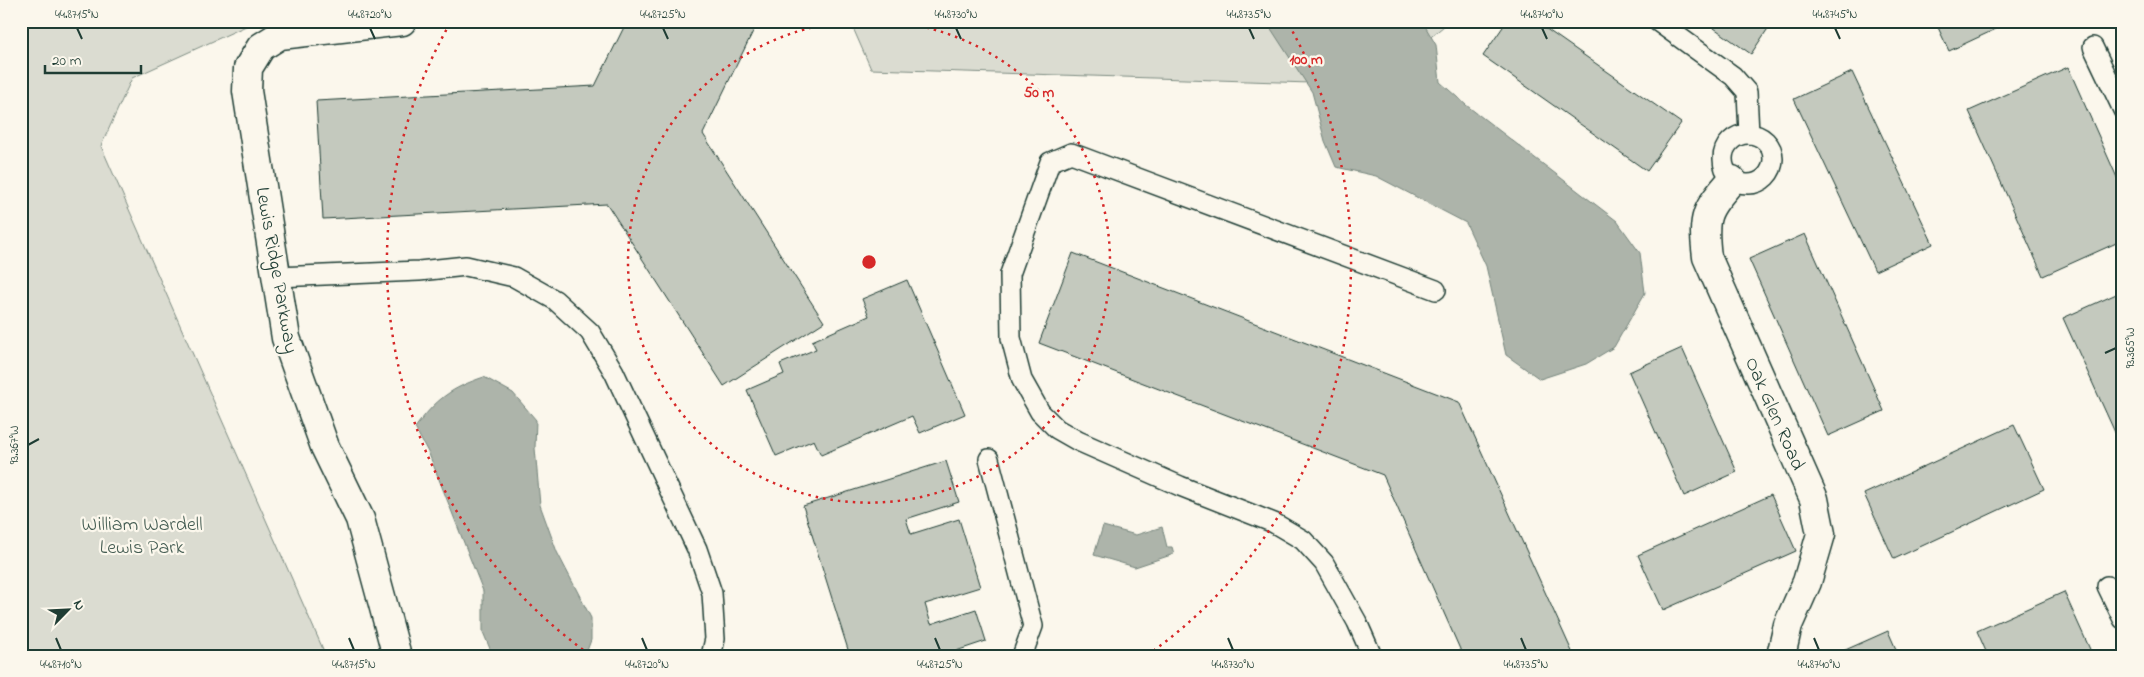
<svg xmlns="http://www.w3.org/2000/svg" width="2144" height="677" viewBox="0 0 2144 677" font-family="'Indie Flower',sans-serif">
<rect width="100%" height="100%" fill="#fbf7ec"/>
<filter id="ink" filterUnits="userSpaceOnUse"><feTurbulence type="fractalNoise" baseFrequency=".02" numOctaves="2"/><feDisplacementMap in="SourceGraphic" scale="10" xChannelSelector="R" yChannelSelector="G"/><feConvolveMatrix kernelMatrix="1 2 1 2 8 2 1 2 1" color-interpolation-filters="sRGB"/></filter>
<g filter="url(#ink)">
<g fill="#dbdcd1" stroke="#7d8c82">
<path d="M30,21H257L132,78L101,146L326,656H21V46Z"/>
<path d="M850,21H1450L1373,85L871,69Z"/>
</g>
<g fill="#adb4aa" stroke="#74847b">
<path d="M1266,21H1422L1436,45L1440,82L1466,105L1617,221L1640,253L1645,293L1614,347L1586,364L1540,379L1506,355L1486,266L1466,223L1376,176L1336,167L1325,141L1312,92Z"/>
<path d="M484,377L513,393L536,420L535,448L540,505L557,552L591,618V640L585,656H493L483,632V591L429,454L415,428C436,399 451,388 484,377Z"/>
<path d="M1103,526L1136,535L1162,527L1167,547H1172L1174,554L1135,567L1094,555Z"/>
</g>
<g fill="#c4c9be" stroke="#1f3d34">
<path d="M627,21H758L703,134L824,322L724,386L607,204L323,219L316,101L595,86Z"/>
<path d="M1507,21H1535L1681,123L1647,171L1483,56Z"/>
<path d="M1704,21H1773L1751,54Z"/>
<path d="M1935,21H2013L1949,51Z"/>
<path d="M2068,67L2123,191V198L2115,201L2123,219V240L2043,276L1969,111Z"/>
<path d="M1852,72L1933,244L1875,271L1794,99Z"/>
<path d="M1805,234L1884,411L1828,436L1749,259Z"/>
<path d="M1073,253L1459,402L1574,656H1463L1383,475L1039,343Z"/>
<path d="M907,280L965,414L920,433L912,416L821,455L814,440L776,456L747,390L784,374L780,364L816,349L812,341L869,316L862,299Z"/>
<path d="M2123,291V450L2063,318Z"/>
<path d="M1682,348L1737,472L1684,496L1629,372Z"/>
<path d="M2014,425L2044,489L1894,559L1864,494Z"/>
<path d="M946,461L959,502L906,519L911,534L959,519L980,587L925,604L931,624L976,609L986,641L941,656H850L803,506Z"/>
<path d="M1771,495L1796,551L1663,610L1638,555Z"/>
<path d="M2064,592L2093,656H1988L1977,631Z"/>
<path d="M1888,631L1899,656H1835L1834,655Z"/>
</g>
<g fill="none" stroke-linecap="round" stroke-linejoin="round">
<g stroke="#1f3d34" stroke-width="22">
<g id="lane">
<path d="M1657,21L1733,76L1747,92L1749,134"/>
<path d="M2093,47L2123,110"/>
<circle cx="1748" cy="159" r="25"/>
<path d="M277,277L419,271L466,266L514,277L555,300L590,332L614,372L697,549L712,593L715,639L711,656"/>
<path d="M989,459L1033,626L1022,656"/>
<path d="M2107,586L2123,619"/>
<path d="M1372,656L1357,622L1324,563L1303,540L1274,523L1180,486L1078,441L1057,429L1040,412L1022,380L1011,338L1010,274L1050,162L1071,153L1436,290"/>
</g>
</g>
<g stroke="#1f3d34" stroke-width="31">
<g id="street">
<path id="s1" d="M1732,180C1705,211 1702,216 1707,257L1814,499L1821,534L1807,582L1788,625L1781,656"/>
<path d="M397,656L360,519L325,447L286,338L247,91L248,68L261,47L280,35L402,21"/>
</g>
</g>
<use href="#lane" stroke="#fbf7ec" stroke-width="19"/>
<use href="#street" stroke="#fbf7ec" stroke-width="28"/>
</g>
</g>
<path fill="none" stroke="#1f3d34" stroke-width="2" d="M77,28L82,39M370,28L375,39M663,28L668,39M956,28L961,39M1249,28L1254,39M1542,28L1547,39M1835,28L1840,39M2105,353L2116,348M28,445L39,439M56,638L61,650M349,638L354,650M642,638L647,650M935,638L940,650M1228,638L1233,650M1521,638L1526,650M1814,638L1819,650"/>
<g fill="none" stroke="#d62828" stroke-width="2.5" stroke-dasharray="2.5 5">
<path d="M882 21A241 241 0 1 1 856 21"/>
<path d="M589 654A482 482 0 0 1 449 25M1289 25A482 482 0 0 1 1149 654"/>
</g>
<g text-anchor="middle" stroke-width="4.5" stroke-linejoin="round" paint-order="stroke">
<g font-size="20" fill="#1f3d34" stroke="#fbf7ec">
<text transform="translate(278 270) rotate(80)" y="7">Lewis Ridge Parkway</text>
<text dy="7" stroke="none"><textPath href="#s1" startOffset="256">Oak Glen Road</textPath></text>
</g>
<g font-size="20" fill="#455d53" stroke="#fbf7ec">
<text x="142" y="530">William Wardell<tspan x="142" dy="23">Lewis Park</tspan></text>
</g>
</g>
<circle cx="869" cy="262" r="8" fill="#d62828" stroke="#fbf7ec" stroke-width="2.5"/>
<g font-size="15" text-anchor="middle" font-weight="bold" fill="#d62828" stroke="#fbf7ec" stroke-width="4.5" stroke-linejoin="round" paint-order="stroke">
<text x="1306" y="64">100 m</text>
<text x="1039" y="97">50 m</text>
</g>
<rect width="2144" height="677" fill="none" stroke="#fbf7ec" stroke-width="55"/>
<g transform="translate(68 610) rotate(66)" stroke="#fbf7ec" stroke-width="4" paint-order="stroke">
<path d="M0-4L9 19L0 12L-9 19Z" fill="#1f3d34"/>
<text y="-8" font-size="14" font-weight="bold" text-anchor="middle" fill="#1f3d34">N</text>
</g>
<path d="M45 65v8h96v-8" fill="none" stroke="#1f3d34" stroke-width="2.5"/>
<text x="52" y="65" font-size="15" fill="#1f3d34" stroke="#fbf7ec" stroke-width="4" paint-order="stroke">20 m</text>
<rect x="28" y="28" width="2088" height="622" fill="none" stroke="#1f3d34" stroke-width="2"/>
<g font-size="12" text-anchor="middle" fill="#1f3d34">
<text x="77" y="18">44.8715°N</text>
<text x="370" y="18">44.8720°N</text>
<text x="663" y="18">44.8725°N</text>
<text x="956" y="18">44.8730°N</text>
<text x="1249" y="18">44.8735°N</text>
<text x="1542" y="18">44.8740°N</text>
<text x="1835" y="18">44.8745°N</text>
<text transform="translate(2130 348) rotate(-90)" y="4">93.365°W</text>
<text transform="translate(14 445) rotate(-90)" y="4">93.367°W</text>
<text x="61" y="668">44.8710°N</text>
<text x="354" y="668">44.8715°N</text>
<text x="647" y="668">44.8720°N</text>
<text x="940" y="668">44.8725°N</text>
<text x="1233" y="668">44.8730°N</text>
<text x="1526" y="668">44.8735°N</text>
<text x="1819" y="668">44.8740°N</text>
</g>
</svg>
